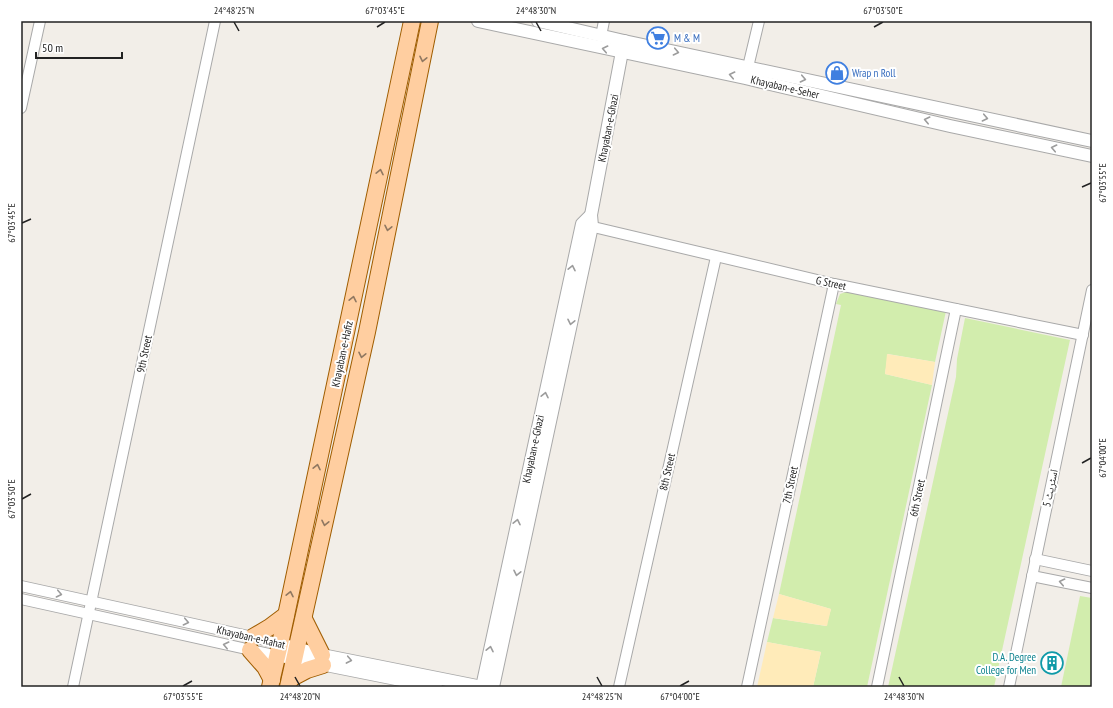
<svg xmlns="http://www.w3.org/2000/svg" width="1113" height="708" viewBox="0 0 1113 708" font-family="'PT Sans Narrow','Noto Naskh Arabic',sans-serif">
<rect width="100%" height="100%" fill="#f2eee8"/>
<g fill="#d2edad">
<path d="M849,291L946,311L935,362L888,354L885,374L932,385L867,687H813L821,652L767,642L773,618L826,626L831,609L779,594L841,305L836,304L840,294Z"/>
<path d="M965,318L1070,340L994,687H888L956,377L957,359Z"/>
<path d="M1080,596L1092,598V687H1061Z"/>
</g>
<g fill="#ffebb9">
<path d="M887,354L935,362L932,385L885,374Z"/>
<path d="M779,594L831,609L827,626L773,618Z"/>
<path d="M767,642L821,652L813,687H757Z"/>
</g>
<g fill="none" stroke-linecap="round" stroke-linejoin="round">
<g stroke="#a9a9a9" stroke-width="12">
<g id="minor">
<path d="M601,36L604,21"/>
<path d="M748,67L759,21"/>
<path d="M21,108L40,21"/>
<path d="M585,225L834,284L1083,335"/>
<path d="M1035,559L1092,571"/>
<path d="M1032,576L1092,588"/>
<path d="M21,586L253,637L280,644"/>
<path d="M21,599L278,656"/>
<path d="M73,687L215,21"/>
<path d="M619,687L716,257"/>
<path d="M747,687L834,284"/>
<path d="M877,687L956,309"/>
<path d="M1009,687L1092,290"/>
</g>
</g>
<g stroke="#a9a9a9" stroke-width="14">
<g id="tertiary">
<path d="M478,21L745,78L950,126L1092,156"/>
<path d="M538,21L624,41L1092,141"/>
<path d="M280,644L322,655L482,687"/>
<path d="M286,657L436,687"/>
<path d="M482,687L582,224L591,215"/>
<path d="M493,687L592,226L591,215L624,41"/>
</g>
</g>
<g stroke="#9f5d00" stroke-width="18">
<g id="primary">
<path d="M304,619L322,655"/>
<path d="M253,637L270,627L286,615"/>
<path d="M250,650L265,667L272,680"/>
<path d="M290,679L307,670L323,665"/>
<path d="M270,687L280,644L412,21"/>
<path d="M288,687L367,332L430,21"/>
</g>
</g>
<use href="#minor" stroke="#fff" stroke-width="10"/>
<use href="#tertiary" stroke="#fff" stroke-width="12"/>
<use href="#primary" stroke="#ffcea0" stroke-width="16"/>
</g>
<defs><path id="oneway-chevron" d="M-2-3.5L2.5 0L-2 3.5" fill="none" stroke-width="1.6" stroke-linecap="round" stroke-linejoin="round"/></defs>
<g stroke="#9c9c9c">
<use href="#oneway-chevron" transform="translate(605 49) rotate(-168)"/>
<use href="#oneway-chevron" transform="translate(676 52) rotate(12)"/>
<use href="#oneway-chevron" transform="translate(732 75) rotate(-168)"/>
<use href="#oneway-chevron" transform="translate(803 79) rotate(12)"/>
<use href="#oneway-chevron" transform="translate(985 118) rotate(12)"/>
<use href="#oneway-chevron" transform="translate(927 120) rotate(-167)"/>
<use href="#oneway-chevron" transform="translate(1054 148) rotate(-168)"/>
<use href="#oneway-chevron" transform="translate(572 268) rotate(-78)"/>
<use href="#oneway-chevron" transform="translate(571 322) rotate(102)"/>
<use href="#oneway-chevron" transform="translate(545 395) rotate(-78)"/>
<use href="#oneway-chevron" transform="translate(517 522) rotate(-78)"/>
<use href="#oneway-chevron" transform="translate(517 573) rotate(102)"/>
<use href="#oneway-chevron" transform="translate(1062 582) rotate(-168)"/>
<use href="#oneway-chevron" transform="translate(59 594) rotate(12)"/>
<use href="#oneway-chevron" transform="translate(186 622) rotate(12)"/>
<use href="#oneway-chevron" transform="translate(226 645) rotate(-167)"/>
<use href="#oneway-chevron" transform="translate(490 649) rotate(-78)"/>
<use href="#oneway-chevron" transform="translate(349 660) rotate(11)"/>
</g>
<g stroke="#907861">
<use href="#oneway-chevron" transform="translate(423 59) rotate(102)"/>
<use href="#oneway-chevron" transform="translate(380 172) rotate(-78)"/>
<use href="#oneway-chevron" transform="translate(388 228) rotate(102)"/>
<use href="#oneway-chevron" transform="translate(353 299) rotate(-78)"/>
<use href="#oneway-chevron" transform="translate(362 355) rotate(102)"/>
<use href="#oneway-chevron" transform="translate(317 467) rotate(-78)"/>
<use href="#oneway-chevron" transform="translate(325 523) rotate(102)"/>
<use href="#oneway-chevron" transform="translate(290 594) rotate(-78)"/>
</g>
<path fill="none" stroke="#222" stroke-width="1.5" d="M234,22L239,31M536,22L541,31M377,27L385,22M874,27L883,22M1082,187L1091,183M22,223L31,219M1082,463L1091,458M22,499L31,494M295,677L300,686M597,677L602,686M899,677L904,686M183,686L192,681M680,686L689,681"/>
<defs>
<g id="supermarket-ring" transform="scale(1.15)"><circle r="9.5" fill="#fff" stroke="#3f7fe0" stroke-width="1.5"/><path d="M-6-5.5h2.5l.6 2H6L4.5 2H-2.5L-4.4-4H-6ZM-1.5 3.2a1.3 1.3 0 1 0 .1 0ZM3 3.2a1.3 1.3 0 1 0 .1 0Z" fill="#3f7fe0"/></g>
<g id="shop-ring" transform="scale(1.15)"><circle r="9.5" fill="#fff" stroke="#3f7fe0" stroke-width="1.5"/><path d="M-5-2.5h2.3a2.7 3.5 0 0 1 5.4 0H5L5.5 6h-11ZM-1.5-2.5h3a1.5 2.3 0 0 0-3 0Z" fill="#3f7fe0"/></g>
<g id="building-ring" transform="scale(1.15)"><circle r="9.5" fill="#fff" stroke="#0f9aa8" stroke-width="1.5"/><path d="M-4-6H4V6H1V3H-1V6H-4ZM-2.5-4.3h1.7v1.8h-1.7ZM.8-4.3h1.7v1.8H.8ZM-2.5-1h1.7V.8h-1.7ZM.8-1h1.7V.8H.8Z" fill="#0f9aa8"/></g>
</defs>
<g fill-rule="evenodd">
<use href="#supermarket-ring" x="658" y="38"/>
<use href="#shop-ring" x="837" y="73"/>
<use href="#building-ring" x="1052" y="663"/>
</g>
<g text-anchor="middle" stroke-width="4" stroke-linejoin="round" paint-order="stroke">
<g font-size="11" fill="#366cbe" stroke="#fff" text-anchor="start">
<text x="674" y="42">M &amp; M</text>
<text x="852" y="77">Wrap n Roll</text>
</g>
<g font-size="11" fill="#222" stroke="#fff">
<text transform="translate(785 87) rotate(13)" y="4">Khayaban-e-Seher</text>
<text transform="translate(608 128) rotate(-79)" y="4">Khayaban-e-Ghazi</text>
<text transform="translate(831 283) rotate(12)" y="4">G Street</text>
<text transform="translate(144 354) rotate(-78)" y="4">9th Street</text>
<text transform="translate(342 354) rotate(-78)" y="4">Khayaban-e-Hafiz</text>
<text transform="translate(533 449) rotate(-78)" y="4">Khayaban-e-Ghazi</text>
<text transform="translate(667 472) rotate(-77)" y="4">8th Street</text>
<text transform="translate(790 485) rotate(-78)" y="4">7th Street</text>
<text transform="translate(1050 488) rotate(-78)" y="4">اسٹریٹ 5</text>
<text transform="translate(917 498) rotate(-78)" y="4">6th Street</text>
<text transform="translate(251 637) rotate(13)" y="4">Khayaban-e-Rahat</text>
</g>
<g font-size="11" fill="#0d838f" stroke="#fff" text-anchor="end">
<text x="1036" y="661">D.A. Degree<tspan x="1036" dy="13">College for Men</tspan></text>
</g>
</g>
<rect width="1113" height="708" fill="none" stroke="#ffffff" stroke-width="44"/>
<path d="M36 52v6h86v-6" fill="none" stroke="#222222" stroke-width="2"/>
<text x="42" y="52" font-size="12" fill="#222222" stroke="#ffffff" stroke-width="3" paint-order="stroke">50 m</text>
<rect x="22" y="22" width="1069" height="664" fill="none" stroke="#222" stroke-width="1.5"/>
<g font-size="10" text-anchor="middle" fill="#222">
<text x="234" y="14">24°48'25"N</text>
<text x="385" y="14">67°03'45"E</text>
<text x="536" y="14">24°48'30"N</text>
<text x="883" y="14">67°03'50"E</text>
<text transform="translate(1102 183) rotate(-90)" y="4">67°03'55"E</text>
<text transform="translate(11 223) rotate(-90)" y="4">67°03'45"E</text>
<text transform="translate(1102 458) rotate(-90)" y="4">67°04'00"E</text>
<text transform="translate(11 499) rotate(-90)" y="4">67°03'50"E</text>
<text x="183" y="700">67°03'55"E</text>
<text x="300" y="700">24°48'20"N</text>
<text x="602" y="700">24°48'25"N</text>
<text x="680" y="700">67°04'00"E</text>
<text x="904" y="700">24°48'30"N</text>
</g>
</svg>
